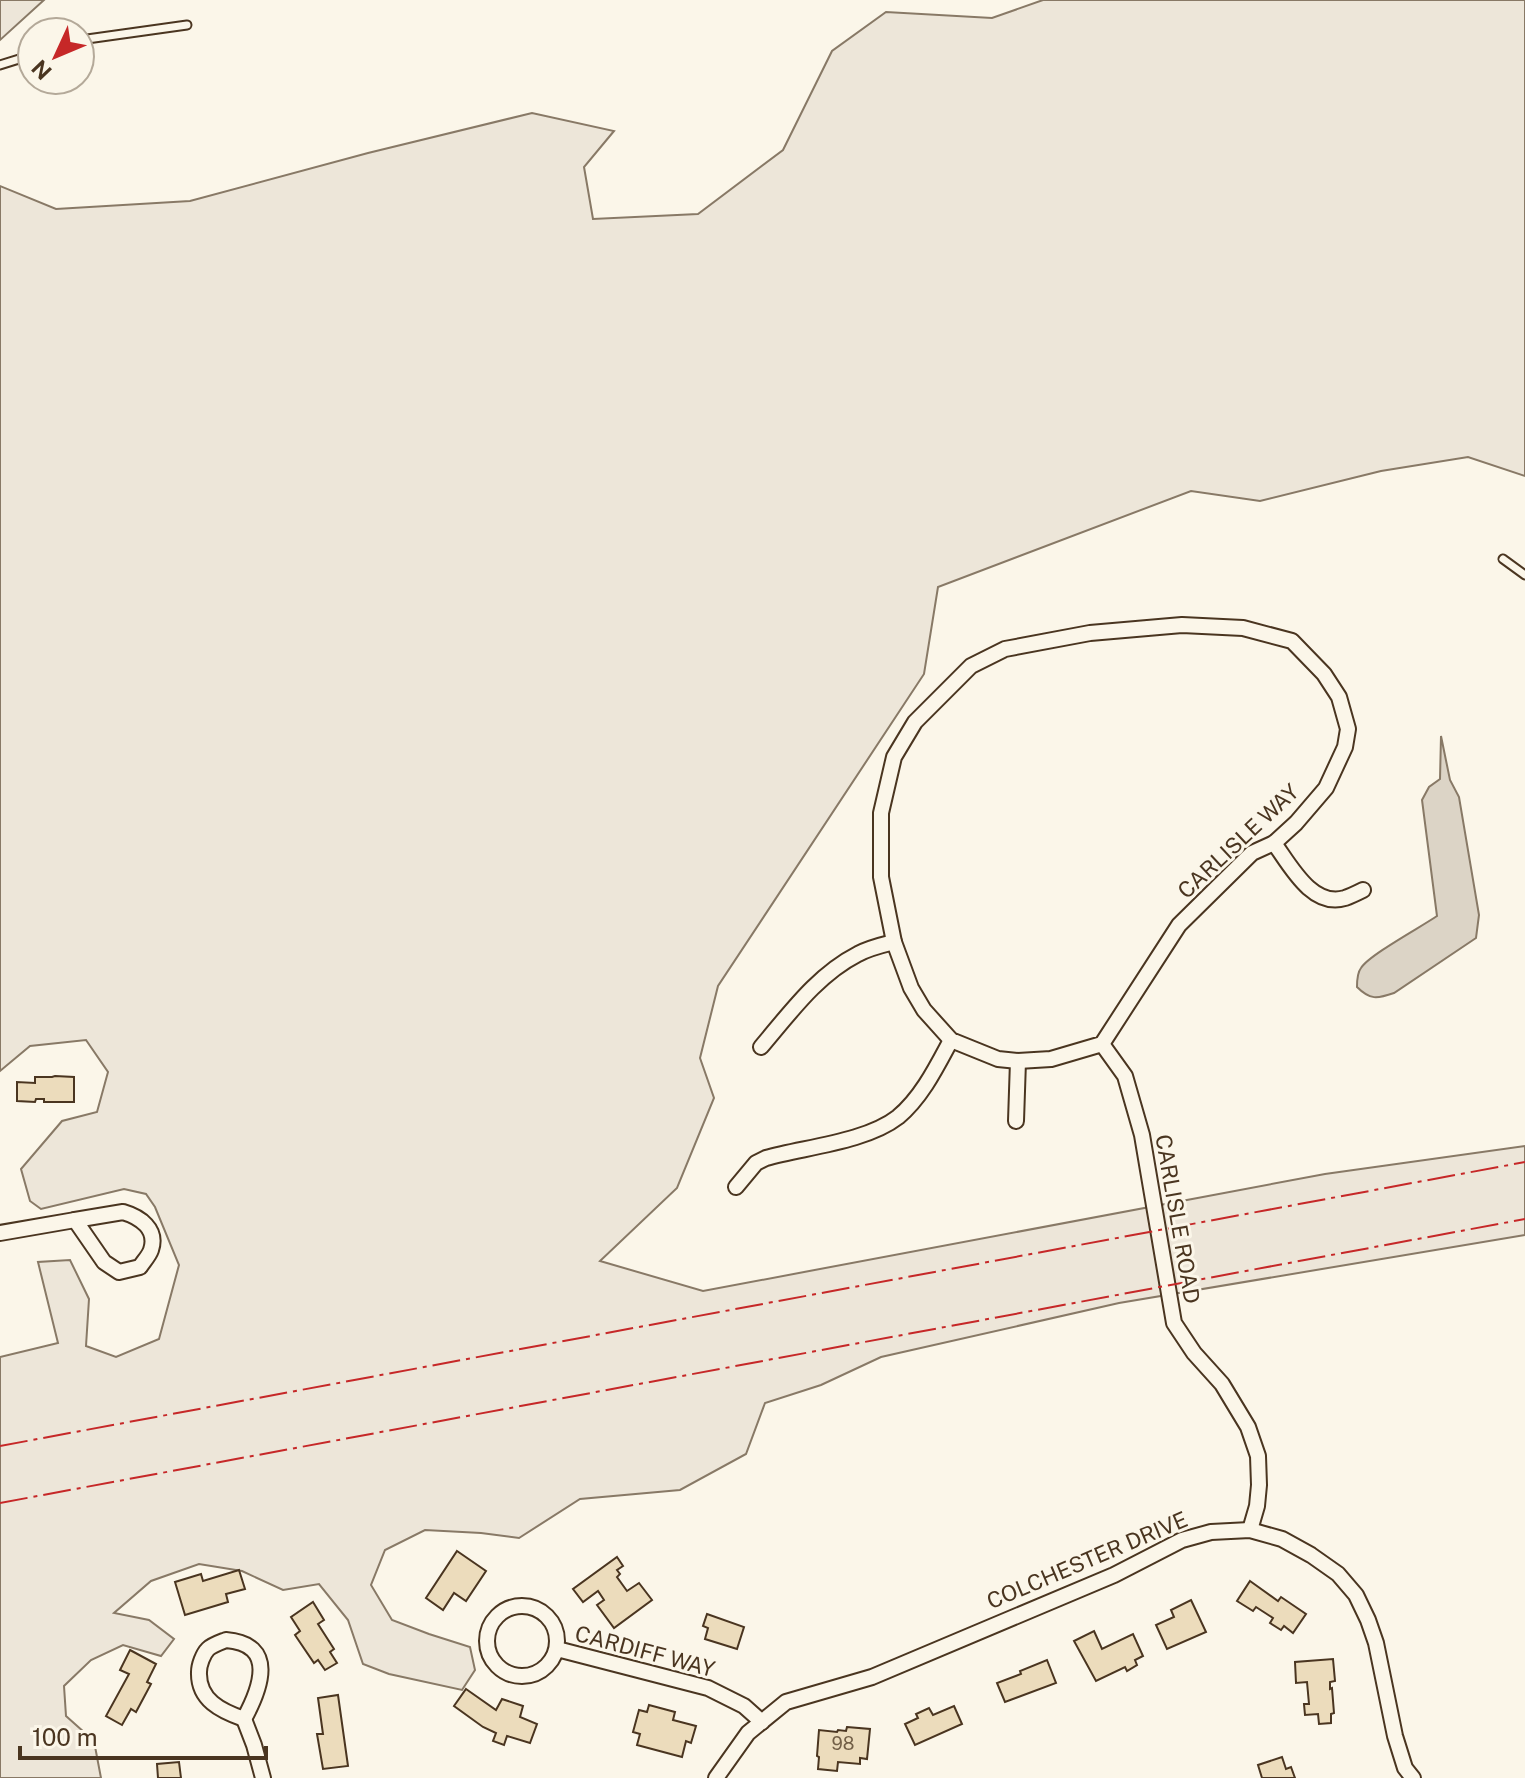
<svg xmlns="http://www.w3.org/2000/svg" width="1525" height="1778" viewBox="0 0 1525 1778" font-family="'Public Sans',sans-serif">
<rect width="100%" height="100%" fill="#fbf6e9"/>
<g fill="#ede6d9" stroke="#887966" stroke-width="2">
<path d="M0,0H44L0,40Z"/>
<path d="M1043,0H1525V476L1468,457L1381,471L1260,501L1191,491L938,587L924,674L718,986L700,1058L714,1098L677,1188L600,1261L703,1291L1325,1174L1525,1146V1235L1119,1303L881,1357L821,1385L765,1403L746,1454L680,1490L580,1499L519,1538L481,1533L425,1530L385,1550L371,1585L392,1620L429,1634L470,1647L475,1670L462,1690L389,1674L363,1664L348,1620L319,1584L283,1590L242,1571L199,1564L151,1581L114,1613L149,1620L174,1639L161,1656L123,1645L91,1660L64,1686L66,1716L94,1741L101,1778H0V1357L58,1343L38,1262L70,1260L89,1299L86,1346L116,1357L159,1339L179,1265L155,1207L146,1194L124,1189L41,1209L30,1201L21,1169L62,1121L97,1112L108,1072L86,1040L30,1046L0,1071V186L56,209L190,201L368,153L532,113L614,131L584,167L593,219L698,214L783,150L832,51L886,12L992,18Z"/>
</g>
<path fill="#dcd4c6" stroke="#887966" stroke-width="2" d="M1441,736L1450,780L1459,797L1479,915L1476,938L1394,993C1377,999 1370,1000 1357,987C1357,981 1357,973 1361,968C1369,955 1421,927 1437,916L1422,800L1429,787L1440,779Z"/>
<g fill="#ecdcbc" stroke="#4a3520" stroke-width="2">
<path d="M55,1076L74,1077V1102H44V1099H36L35,1102L17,1101V1082L35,1083V1077H52Z"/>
<path d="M457,1551L486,1571L466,1601L454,1593L443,1610L426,1598Z"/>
<path d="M617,1557L623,1566L617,1570L620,1574L617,1577L627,1591L639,1583L652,1600L614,1628L597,1605L604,1600L598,1591L583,1602L573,1589Z"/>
<path d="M239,1570L245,1589L226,1594L228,1602L185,1615L175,1582L201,1574L203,1581Z"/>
<path d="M1250,1581L1278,1601L1281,1597L1306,1614L1293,1633L1284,1626L1281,1630L1270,1623L1273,1618L1256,1607L1253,1611L1237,1601Z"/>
<path d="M1191,1600L1206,1632L1167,1649L1156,1625L1174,1617L1171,1610Z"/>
<path d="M313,1602L324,1620L318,1624L334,1649L330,1652L337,1663L325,1670L318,1660L314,1663L295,1635L300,1631L291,1617Z"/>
<path d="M707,1614L744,1627L737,1649L705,1639L708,1628L703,1626Z"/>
<path d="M1094,1631L1102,1649L1133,1634L1143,1656L1135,1660L1137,1665L1127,1671L1125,1667L1096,1681L1074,1641Z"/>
<path d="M130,1650L156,1664L147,1682L151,1684L136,1712L131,1709L122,1725L106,1716L129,1674L120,1670Z"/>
<path d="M1333,1659L1335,1681L1330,1682V1689L1332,1688L1334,1713L1331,1714V1723L1319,1724L1318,1714L1305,1715L1304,1704H1309L1307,1682L1296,1683L1295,1662Z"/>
<path d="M1047,1660L1056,1683L1005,1702L997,1683L1021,1674L1020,1671Z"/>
<path d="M466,1689L496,1710L502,1699L523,1706L520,1717L537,1724L530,1743L507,1736L504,1745L493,1741L496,1733L483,1727L454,1706Z"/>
<path d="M338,1695L348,1766L323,1769L317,1734H323L318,1698Z"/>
<path d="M649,1705L675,1712L673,1720L696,1726L691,1743L686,1741L682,1757L637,1745L640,1734L633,1732L639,1710L647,1712Z"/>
<path d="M954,1706L962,1724L915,1745L905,1724L918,1718L916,1714L929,1708L933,1715Z"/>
<path d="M847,1727L870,1729L867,1759L860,1758V1764L838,1762L837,1771L818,1769L819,1757L817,1756L819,1730L837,1732L838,1730L846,1731Z"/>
<path d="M1282,1757L1286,1769L1291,1767L1295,1778H1262L1258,1765Z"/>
<path d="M179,1762L181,1778H158L157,1764Z"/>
</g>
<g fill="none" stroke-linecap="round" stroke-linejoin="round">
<g stroke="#4a3520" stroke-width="11">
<g id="lane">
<path d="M80,40L187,25"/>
<path d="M0,65L32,55"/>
<path d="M1503,559L1525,575"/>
</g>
</g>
<g stroke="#4a3520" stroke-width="18">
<g id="street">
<path d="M1182,625L1243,628L1292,641L1324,674L1339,697L1348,729L1345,747L1326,788L1296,823L1274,843L1252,853L1179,925L1102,1044L1051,1059L1018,1061L998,1059L951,1040L924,1010L911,988L894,942L881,877V813L894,757L915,722L971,666L1005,649L1090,633Z"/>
<path d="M1274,843C1290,865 1312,908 1345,898C1351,896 1357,893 1363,890"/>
<path d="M1102,1044L1125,1076L1142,1135L1174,1323L1194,1353L1222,1384L1248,1427L1258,1456L1259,1485L1257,1506L1250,1530"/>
<path d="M761,1047C790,1013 817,975 858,954C869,948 882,945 894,942"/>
<path d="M1016,1121L1018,1061"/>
<path d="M736,1187L756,1163L766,1158C805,1147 866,1142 898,1117C922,1097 937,1066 951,1040"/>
<path d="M123,1212C140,1217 158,1229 151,1250C149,1256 143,1262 140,1267L119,1272L104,1262L75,1220Z"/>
<path d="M0,1233L75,1220"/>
<circle cx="522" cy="1641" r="35"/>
<path d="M226,1640C277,1644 261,1688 244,1719C221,1711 198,1700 199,1672C199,1665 203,1654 208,1649C212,1645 221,1642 226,1640Z"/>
<path d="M557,1649L708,1688L744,1706L762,1722"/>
<path d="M244,1719L254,1745L263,1778"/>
<path d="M716,1778L748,1733L786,1702L872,1677L1114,1575L1182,1540L1211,1532L1250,1530L1282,1539L1311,1555L1338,1574L1356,1595L1368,1620L1376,1643L1395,1736L1405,1768L1413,1778"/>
</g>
</g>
<use href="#lane" stroke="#fbf6e9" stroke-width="7"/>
<use href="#street" stroke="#fbf6e9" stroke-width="14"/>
<g stroke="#c62828" stroke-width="2" stroke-dasharray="28 6 4 6" stroke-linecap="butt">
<path d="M0,1446L1525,1162"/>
<path d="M0,1503L1525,1219"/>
</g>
</g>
<g text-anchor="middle" stroke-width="6" stroke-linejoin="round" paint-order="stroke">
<g font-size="18" fill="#725f47">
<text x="843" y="1750">98</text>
</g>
<g font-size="22" fill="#4a3520" stroke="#fbf6e9">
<text transform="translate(1238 841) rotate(-43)" y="8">CARLISLE WAY</text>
<text transform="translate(1178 1219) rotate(80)" y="8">CARLISLE ROAD</text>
<text transform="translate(1087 1560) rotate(-23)" y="8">COLCHESTER DRIVE</text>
<text transform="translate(645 1651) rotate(15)" y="8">CARDIFF WAY</text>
</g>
</g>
<g transform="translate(56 56) rotate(226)"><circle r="38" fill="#fbf6e9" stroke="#b4a999" stroke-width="2"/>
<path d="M0-6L14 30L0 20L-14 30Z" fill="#c62828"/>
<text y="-12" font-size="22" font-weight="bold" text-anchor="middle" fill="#4a3520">N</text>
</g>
<path d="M20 1746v12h246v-12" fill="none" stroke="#4a3520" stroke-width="4"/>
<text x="32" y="1746" font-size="24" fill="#4a3520" stroke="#fbf6e9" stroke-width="6" paint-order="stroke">100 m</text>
</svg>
